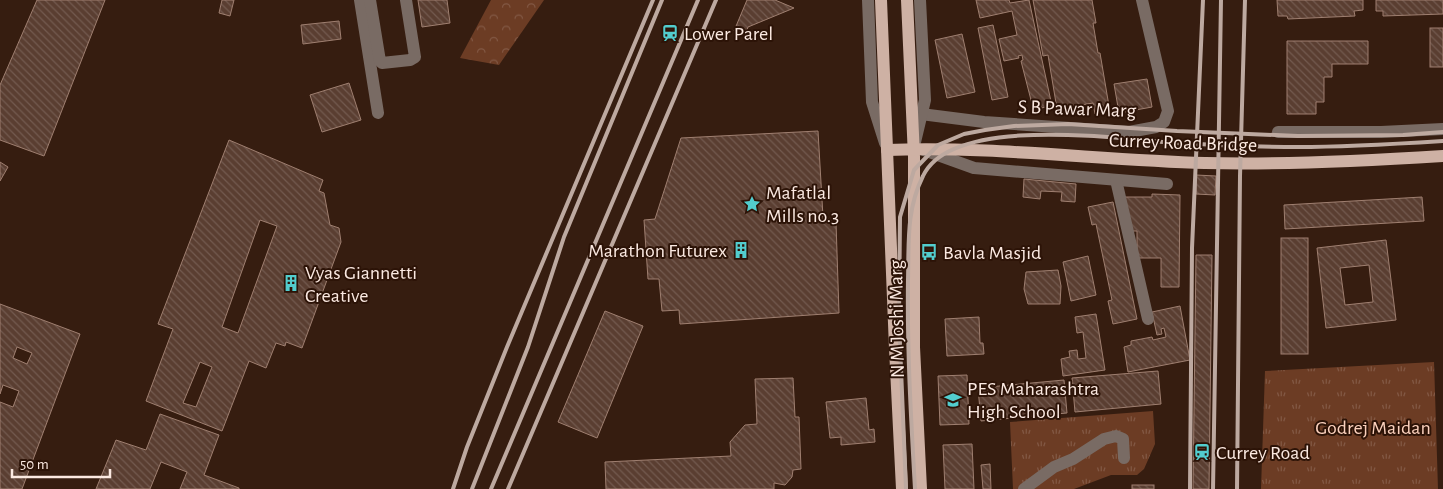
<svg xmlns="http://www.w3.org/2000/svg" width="1443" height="489" viewBox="0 0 1443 489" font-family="'Alegreya Sans',sans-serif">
<defs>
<pattern id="forest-crowns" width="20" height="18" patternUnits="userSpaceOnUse" patternTransform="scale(1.25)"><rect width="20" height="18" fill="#6c3c24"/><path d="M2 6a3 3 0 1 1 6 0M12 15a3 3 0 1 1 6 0" fill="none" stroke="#825844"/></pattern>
<pattern id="park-tufts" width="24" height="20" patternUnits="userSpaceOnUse" patternTransform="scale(1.25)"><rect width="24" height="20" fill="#6c3c24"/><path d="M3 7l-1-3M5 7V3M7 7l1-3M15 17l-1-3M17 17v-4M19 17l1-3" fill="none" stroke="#825844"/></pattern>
<pattern id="building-back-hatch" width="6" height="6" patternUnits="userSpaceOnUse" patternTransform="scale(1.25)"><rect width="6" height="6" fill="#5a3e31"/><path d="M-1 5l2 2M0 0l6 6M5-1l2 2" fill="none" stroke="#735a4f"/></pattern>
</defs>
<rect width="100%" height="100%" fill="#361d10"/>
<path fill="url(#forest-crowns)" d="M491,0H544L499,65L460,58Z"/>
<g fill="url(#park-tufts)">
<path d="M1434,362L1438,489H1261L1265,371Z"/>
<path d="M1153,411L1155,444L1144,469L1137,475H1111L1074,489H1013L1010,422Z"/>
</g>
<g fill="url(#building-back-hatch)" stroke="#9f7f70" fill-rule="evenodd">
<path d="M37,0H105L44,156L0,140V85Z"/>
<path d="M222,0H234L230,16L219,13Z"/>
<path d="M418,0H447L450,23L422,27Z"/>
<path d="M747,0H775L794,8L748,27L745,35L734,31Z"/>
<path d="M976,0H1009L1010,3L1029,0L1052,106L1041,108L1040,102L1032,104L1021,61L1023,60L1022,55L1018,56L1019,58L1004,61L999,39L1017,35L1012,11L980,18Z"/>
<path d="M1033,0H1092L1096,23H1093L1098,53H1100L1110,112L1095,114L1093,103L1057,109L1048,55L1043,56Z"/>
<path d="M1277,0H1363V10L1354,11L1355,16L1288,19L1287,16H1278Z"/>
<path d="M1376,0H1443V14L1383,16V11H1376Z"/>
<path d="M339,21L341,39L303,44L301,25Z"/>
<path d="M993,25L1008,97L992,100L978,28Z"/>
<rect x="1430" y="28" width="13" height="39"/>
<path d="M962,34L975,92L947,98L935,40Z"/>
<path d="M1287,41H1368V64H1332V77H1324V102H1316V114H1287Z"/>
<path d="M1147,79L1152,107L1119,113L1114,84Z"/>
<path d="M349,83L361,120L322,132L310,95Z"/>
<path d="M818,131L823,217L836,222L839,313L680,324L679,310L662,311L659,279H648L644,220L655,219L681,138Z"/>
<path d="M229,140L323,180L319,191L324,193L330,225L339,228L341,242L302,348L286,342L285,346L276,343L266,368L249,361L222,431L146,401L173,329L158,324ZM260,220L277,226L238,333L222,327ZM200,362L212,367L196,407L183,403Z"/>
<path d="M0,162L8,167L0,181Z"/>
<path d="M1196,175L1216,176L1215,195L1196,194Z"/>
<path d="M1024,179L1076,184L1075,202L1061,201L1062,192L1041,191L1040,199L1023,197Z"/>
<path d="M1152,194L1180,195L1179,287H1161V258H1137V231H1128L1125,197H1152Z"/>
<path d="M1422,197L1424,221L1285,229L1284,205Z"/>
<path d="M1113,202L1137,319L1113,324L1108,301L1112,300L1096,224L1092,225L1088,207Z"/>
<rect x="1281" y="238" width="27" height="116"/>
<path d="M1386,240L1396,320L1326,328L1317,248ZM1369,265L1373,302L1345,305L1340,268Z"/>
<path d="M1196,255H1212L1209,489H1193Z"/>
<path d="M1088,256L1096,295L1071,301L1063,262Z"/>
<path d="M1058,270L1061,286L1060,304H1028L1024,289L1026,272Z"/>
<path d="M0,304L80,334L22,489H0V402L13,407L19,391L3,385L0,394ZM17,347L32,353L27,364L13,358Z"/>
<path d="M1180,306L1190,360L1128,372L1124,347L1131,345V341L1152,337L1153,340L1166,337L1164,328L1161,329L1162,334L1157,335L1152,312Z"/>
<path d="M605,311L643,326L597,438L558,422Z"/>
<path d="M1096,314L1105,370L1063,376L1061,359L1070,357L1069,351L1077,350L1078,359L1086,358L1083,332L1077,333L1075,317Z"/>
<path d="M979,317L980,343H983L984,354L947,356L945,319Z"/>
<path d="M1158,371L1161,404L1075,412L1072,378Z"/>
<path d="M967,375L969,424L940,425L938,376Z"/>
<path d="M793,378L795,417H799L801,469L793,470L792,477L785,485L774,483V489H606L605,462L731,456L730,442L745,425L757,424L755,379Z"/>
<path d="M1064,380L1067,413L981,421L978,388Z"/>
<path d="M866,398L869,430L874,429L875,442L841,445V437L830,438L826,402Z"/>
<path d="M160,414L219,435L204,475L239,488V489H180L187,472L161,462L150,489H96L116,440L146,450Z"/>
<path d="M972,444L974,489H945L943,445Z"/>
<path d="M990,464L991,489H983L981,465Z"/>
<rect x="1132" y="485" width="22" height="4"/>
</g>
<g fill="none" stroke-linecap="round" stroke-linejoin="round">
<g stroke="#796b64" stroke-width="12">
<path d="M360,0L378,113"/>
<path d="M370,0L380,61L382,63L410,60L415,57L406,0"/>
<path d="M868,0L872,102L885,143"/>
<path d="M921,114L984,122L1129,132L1156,127L1164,122L1168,111L1142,0"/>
<path d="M1278,132H1381L1443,129"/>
<path d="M915,142L925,100L920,0"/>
<path d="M924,150L974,168L1167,184"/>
<path d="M1116,180L1148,319"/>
<path d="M1024,489L1054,467L1073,459L1104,439L1116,436L1123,439L1124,458"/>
</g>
<g stroke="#ceb1a4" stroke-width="12">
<path d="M881,0L895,348L902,489"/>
<path d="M907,0L914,157V347L921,489"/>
<path d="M887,150C993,146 1099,160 1205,163C1284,165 1364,161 1443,156"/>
</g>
<g stroke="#bda9a0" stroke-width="4">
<path d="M453,489L467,447L507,347L653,0"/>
<path d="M472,489L528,347L564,237L662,0"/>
<path d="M491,489L698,0"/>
<path d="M508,489L716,0"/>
<path d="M906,489L899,320L900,217L914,170L938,145L964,134L985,130L1014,126L1068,124L1177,131L1298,136L1403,135L1443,132"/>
<path d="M915,489C911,419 907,350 908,280C909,243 906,210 923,176C952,114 1119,139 1175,143C1215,145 1257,147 1298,147C1346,147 1395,144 1443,141"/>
<path d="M1190,489L1192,248L1203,0"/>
<path d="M1213,489L1221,0"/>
<path d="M1237,489L1240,176L1245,0"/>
</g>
</g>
<defs>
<g id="station-bare" transform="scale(1.35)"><path d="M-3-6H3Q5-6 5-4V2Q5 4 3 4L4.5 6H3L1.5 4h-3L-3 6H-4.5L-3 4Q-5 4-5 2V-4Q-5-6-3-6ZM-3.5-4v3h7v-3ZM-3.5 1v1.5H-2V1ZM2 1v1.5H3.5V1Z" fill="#52cdce" stroke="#2c1307" stroke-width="2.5" paint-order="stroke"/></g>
<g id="sight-bare" transform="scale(1.35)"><path d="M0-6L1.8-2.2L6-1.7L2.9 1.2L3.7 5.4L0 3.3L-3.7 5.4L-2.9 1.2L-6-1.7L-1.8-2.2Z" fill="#52cdce" stroke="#2c1307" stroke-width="2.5" paint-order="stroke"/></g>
<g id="building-bare" transform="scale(1.35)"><path d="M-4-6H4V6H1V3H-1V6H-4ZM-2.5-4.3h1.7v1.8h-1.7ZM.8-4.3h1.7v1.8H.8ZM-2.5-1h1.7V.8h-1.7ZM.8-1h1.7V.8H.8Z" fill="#52cdce" stroke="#2c1307" stroke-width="2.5" paint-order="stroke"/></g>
<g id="bus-bare" transform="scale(1.35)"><path d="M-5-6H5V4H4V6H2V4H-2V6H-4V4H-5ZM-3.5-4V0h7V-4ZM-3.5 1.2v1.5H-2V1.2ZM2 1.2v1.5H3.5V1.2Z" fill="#52cdce" stroke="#2c1307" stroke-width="2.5" paint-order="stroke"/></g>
<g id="school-bare" transform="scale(1.35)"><path d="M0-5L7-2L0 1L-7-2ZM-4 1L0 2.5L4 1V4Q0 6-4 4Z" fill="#52cdce" stroke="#2c1307" stroke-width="2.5" paint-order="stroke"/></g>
</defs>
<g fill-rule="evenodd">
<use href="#station-bare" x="670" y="33"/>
<use href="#sight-bare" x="752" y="204"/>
<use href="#building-bare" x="741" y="250"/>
<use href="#bus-bare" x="929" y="252"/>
<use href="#building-bare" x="291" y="283"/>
<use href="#school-bare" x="953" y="400"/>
<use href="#station-bare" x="1202" y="452"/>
</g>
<g text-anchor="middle" stroke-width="4" stroke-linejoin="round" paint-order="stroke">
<g font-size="20" fill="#fbe9e1" stroke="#2c1307" text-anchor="start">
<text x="684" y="40">Lower Parel</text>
<text x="766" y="199">Mafatlal<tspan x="766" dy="23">Mills no.3</tspan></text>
<text x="727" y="257" text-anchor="end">Marathon Futurex</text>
<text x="943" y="259">Bavla Masjid</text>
<text x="305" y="279">Vyas Giannetti<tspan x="305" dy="23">Creative</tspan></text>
<text x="967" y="395">PES Maharashtra<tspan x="967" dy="23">High School</tspan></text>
<text x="1216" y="459">Currey Road</text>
</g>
<g font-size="20" fill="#fbe9e1" stroke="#2c1307">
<text transform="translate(1077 108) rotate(2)" y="7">S B Pawar Marg</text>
<text transform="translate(1183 142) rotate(2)" y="7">Currey Road Bridge</text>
<text transform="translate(896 319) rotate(-91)" y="7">N M Joshi Marg</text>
</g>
<g font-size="20" fill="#fbd1bd" stroke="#2c1307">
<text x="1373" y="434">Godrej Maidan</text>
</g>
</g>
<path d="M12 469v8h98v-8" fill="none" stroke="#fbe9e1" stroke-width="2.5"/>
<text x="20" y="469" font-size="15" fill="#fbe9e1" stroke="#2c1307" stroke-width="4" paint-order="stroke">50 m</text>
</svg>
